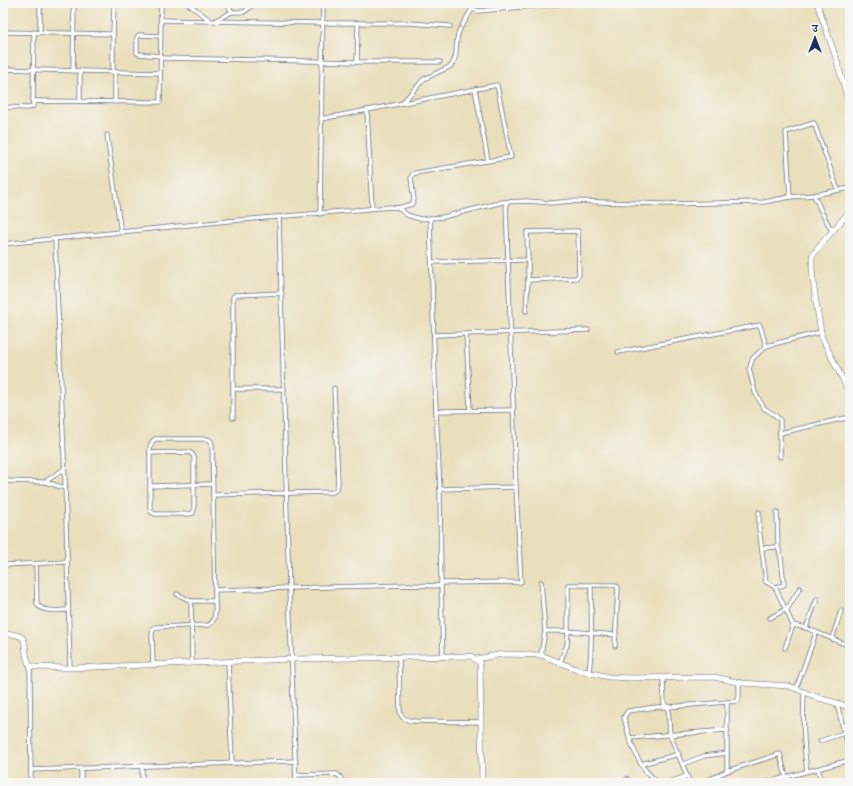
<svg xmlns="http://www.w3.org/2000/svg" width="853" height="786" viewBox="0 0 853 786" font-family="'Libre Caslon Text','Noto Serif Devanagari',serif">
<rect width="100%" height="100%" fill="#f6f6f2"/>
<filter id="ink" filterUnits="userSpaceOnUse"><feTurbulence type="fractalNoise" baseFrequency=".025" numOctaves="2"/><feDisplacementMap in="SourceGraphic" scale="8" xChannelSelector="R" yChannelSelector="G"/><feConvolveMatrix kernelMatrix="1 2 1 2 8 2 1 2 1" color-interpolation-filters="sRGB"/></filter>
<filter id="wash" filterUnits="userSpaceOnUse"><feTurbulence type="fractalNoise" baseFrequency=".012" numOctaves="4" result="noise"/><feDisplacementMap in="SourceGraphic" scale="16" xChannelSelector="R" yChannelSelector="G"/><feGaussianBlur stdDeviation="0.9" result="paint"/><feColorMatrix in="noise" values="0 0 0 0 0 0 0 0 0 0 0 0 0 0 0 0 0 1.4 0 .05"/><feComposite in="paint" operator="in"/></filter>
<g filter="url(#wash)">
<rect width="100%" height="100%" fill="#eadfbb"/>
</g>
<g filter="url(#ink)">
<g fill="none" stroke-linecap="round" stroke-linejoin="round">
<g stroke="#636d7f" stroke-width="5">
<g id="street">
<path d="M40,3V32"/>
<path d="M187,3L211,21L322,23H409L450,26"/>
<path d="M222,3L227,4L232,12"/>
<path d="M470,3L472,9L478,11L569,3"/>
<path d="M161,20L210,21"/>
<path d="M216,20L232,12H244L255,3"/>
<path d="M462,26L472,9"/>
<path d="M3,32L113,34V72"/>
<path d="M113,34L114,3"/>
<path d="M161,56L139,54L137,53V37L139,35L161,36"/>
<path d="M161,58L357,62H440"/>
<path d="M357,62L358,23"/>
<path d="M3,69L160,73"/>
<path d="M73,71L74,3"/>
<path d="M475,89L488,161"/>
<path d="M33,101L34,32"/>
<path d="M80,101V71"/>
<path d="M115,102V72"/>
<path d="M403,102L424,79L451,66C460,55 453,42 460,29"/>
<path d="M3,107L29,108L33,106V101L160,102L161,3"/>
<path d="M367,110L372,208"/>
<path d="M321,119L497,85L511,157L415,173L412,175L411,178L414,200L412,204L398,208"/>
<path d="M107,135L121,233"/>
<path d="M814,195L822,213L832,231"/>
<path d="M790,197L786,132L814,123L838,190"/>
<path d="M320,214L323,3"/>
<path d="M279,218L289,589L296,783"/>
<path d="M430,218L436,411"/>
<path d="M55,239L65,480L70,668"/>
<path d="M3,244L228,221L391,207L398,208L407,215L420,219L443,217L503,202L527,201L552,203L571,201L665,204L764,202L790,197L814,195L850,188"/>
<path d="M432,262L528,260L527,232L578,231L579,275L576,278L528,280"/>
<path d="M526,311L528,280V260"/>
<path d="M466,334L470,410"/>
<path d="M434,335L588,330"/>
<path d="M766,346L753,358L749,369L755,392L758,398L764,408L775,415L780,420V457"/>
<path d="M618,352L760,325L766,346L821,332"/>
<path d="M233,389H284"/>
<path d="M233,418V297L235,295L282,293"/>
<path d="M780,433L850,417"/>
<path d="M150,453L187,452L191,453L194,457V509L193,513L189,514H155L151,512L150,509V447L152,442L155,439H206L210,440L212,444L215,601C215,610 217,620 209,625L156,627L153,628L152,635L153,664"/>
<path d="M3,481L45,482L65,488"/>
<path d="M45,482L64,469"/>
<path d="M151,486L212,484"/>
<path d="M440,489L436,411L512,410"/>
<path d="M213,495L333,492C337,489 338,487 338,482L334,388"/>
<path d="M759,512V528L766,582L775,587L793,625L806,628L850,646"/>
<path d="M762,548L778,547"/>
<path d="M36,564L37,604C42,613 59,610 68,610"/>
<path d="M3,565L67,562"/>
<path d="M441,583L440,489L516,487L506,202"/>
<path d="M775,587L784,585L781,557L778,547L777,512"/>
<path d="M215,590L409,585L441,586"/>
<path d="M177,594L191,601"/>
<path d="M786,611L800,588"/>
<path d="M770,618L786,609"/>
<path d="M806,628L817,599"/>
<path d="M545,631H568L616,635"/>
<path d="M832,639L841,611"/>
<path d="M785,648L793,625"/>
<path d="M541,655L545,631L541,582"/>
<path d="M399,657L400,713C402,719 407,720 413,721L481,722"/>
<path d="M443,657L441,583L521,582L516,487"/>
<path d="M228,662L232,763"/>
<path d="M560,662L567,645L568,631V585H614L618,587L615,646"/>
<path d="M192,663L191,601H215"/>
<path d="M30,666L31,783"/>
<path d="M589,672C593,643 591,614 591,586"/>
<path d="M663,678L664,704L668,707L670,735L690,783"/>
<path d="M796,689L816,633"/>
<path d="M804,693C803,719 803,745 807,771"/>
<path d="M837,704L850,755"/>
<path d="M629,738L727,730"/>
<path d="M820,741L844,733"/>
<path d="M641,764L679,754"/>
<path d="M683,764L704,756L727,753"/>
<path d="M142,766V783"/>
<path d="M81,768V783"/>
<path d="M818,769L822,783"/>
<path d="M31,770L296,761"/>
<path d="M727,771V702"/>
<path d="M296,775L337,774L341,778V783"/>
<path d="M627,779L630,783"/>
<path d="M658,783C653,778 647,773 643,767C633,752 628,735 624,717L628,711L656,707H668L738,701L739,697V682"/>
<path d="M666,783L687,776"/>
<path d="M702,783L727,771L780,754L786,777"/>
<path d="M764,783L850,760"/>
</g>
</g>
<g stroke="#636d7f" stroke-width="6">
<g id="secondary">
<path d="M817,3L836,58L850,107"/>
<path d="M850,211L823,242L812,256V269L815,296L822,338L850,394"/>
<path d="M3,634C36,633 19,647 30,666L35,667L70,668L293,659L471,656L480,663L482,783"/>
<path d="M476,659L503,654L541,655L579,670L609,677L630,678L714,677L742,683L789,686L819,698L850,707"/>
</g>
</g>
<use href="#street" stroke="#fff" stroke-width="3.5"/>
<use href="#secondary" stroke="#fff" stroke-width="5"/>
</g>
</g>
<rect width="853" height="786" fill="none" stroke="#f6f6f2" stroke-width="16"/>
<g transform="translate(815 38)" stroke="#f6f6f2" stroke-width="3" paint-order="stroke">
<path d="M0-3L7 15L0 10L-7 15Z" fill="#1b2f5e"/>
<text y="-6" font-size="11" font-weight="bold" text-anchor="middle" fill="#1b2f5e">उ</text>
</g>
</svg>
